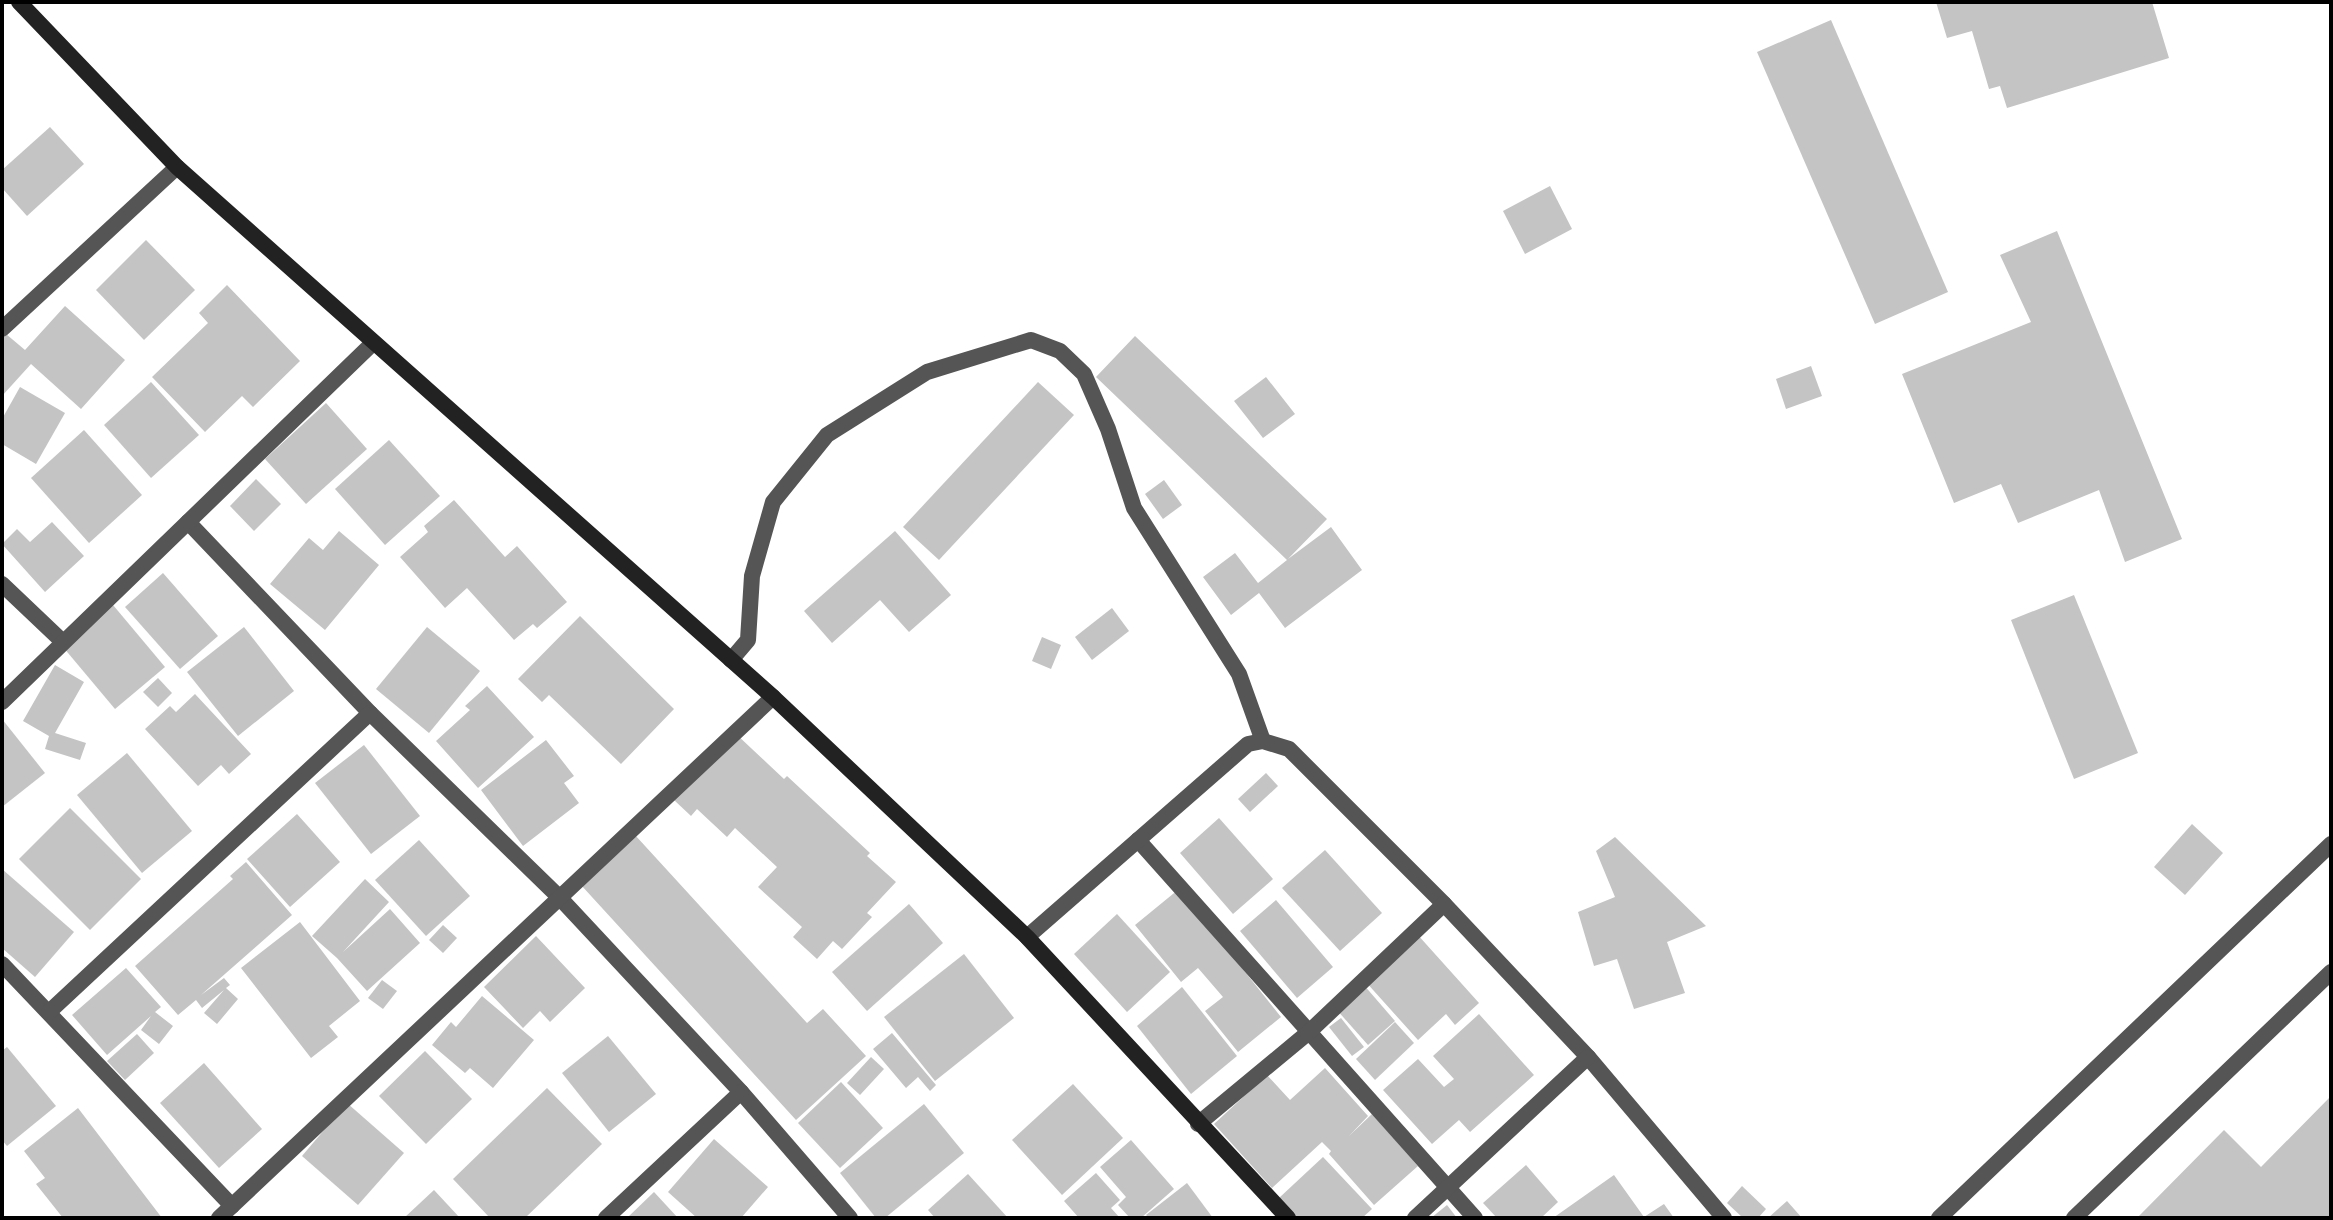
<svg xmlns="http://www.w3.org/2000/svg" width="2333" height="1220" viewBox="0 0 2333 1220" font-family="Commissioner,sans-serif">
<rect width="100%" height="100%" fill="#fff"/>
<g fill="#c4c4c4">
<path d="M1936,2H2152L2169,58L2007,108L2000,86L1989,89L1972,31L1947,38Z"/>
<path d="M1831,20L1948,292L1875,324L1757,52Z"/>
<path d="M50,127L84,164L27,216L2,188V170Z"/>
<path d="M1550,186L1572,229L1525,254L1503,211Z"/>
<path d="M2057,231L2182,539L2125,562L2099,490L2018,523L2001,484L1954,503L1902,374L2031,322L2000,255Z"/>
<path d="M146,240L195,290L144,340L96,290Z"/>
<path d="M227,285L300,361L253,407L242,396L205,432L152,377L208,323L199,313Z"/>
<path d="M65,306L125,360L81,409L31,364L2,396V338L6,334L25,350Z"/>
<path d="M1135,336L1327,519L1288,559L1331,527L1362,570L1285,628L1259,593L1231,615L1203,577L1235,553L1258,583L1287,560L1096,377Z"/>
<path d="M1811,366L1822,396L1786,409L1776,379Z"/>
<path d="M1266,377L1295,414L1263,438L1234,401Z"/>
<path d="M151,382L199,435L151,478L104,425Z"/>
<path d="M1038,382L1074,415L939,560L903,527Z"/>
<path d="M20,387L65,413L36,464L2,444V419Z"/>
<path d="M326,403L367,449L306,504L265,459Z"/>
<path d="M84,430L142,495L89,543L31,478Z"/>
<path d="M389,440L440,496L385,545L335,489Z"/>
<path d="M256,479L281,504L254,531L230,506Z"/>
<path d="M1164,480L1182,505L1163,519L1145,494Z"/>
<path d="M454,500L505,557L517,546L567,602L537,628L533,624L514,640L467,588L445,608L400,557L428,532L424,526Z"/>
<path d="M52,522L84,556L45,592L2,544L17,529L30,542Z"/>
<path d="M339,531L379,565L325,630L270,584L309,538L323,550Z"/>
<path d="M895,531L951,595L909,632L880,600L832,643L804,611Z"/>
<path d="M163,573L218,636L180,669L125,607Z"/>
<path d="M2074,595L2138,753L2074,779L2011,620Z"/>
<path d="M113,605L165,667L115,709L63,647Z"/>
<path d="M1112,608L1129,631L1092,660L1075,637Z"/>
<path d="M580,616L674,709L621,764L549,695L542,702L518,679Z"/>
<path d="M244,627L294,691L238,736L187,672Z"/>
<path d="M427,627L480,671L429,733L376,689Z"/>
<path d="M1042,637L1061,645L1051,669L1032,661Z"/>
<path d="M55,665L84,682L55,733L86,743L80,760L45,749L49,736L23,721Z"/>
<path d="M158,678L172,693L158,707L143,692Z"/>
<path d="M487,686L534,737L478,788L436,741L470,710L465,706Z"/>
<path d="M195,694L251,754L229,774L221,765L198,786L145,729L170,706L176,712Z"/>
<path d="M2,719L45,773L2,807Z"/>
<path d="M735,733L784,779L787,776L870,853L867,856L896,882L867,913L872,917L842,949L833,941L817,959L793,937L802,927L758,887L777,867L735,828L727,837L697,809L691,816L674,800Z"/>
<path d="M546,740L574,776L564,783L579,803L523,846L481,790Z"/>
<path d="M364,745L420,816L371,854L315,783Z"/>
<path d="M127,753L192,831L142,873L77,795Z"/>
<path d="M1266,773L1278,786L1250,812L1238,799Z"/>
<path d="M70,808L141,879L90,930L19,859Z"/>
<path d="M297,814L340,862L290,907L247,859Z"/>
<path d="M1219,818L1273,879L1233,914L1180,853Z"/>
<path d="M2192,824L2223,853L2185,895L2154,867Z"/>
<path d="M635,835L807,1023L823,1009L866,1056L796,1120L581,885Z"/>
<path d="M1615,837L1706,926L1667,942L1685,993L1634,1009L1617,959L1594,966L1578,912L1615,897L1596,851Z"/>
<path d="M419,840L470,896L426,936L375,880Z"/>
<path d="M1325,850L1382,913L1340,951L1282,888Z"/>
<path d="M246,862L292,915L201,995L224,978L230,985L226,988L238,999L217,1024L204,1013L224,990L202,1008L196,1000L178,1015L135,966L233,879L230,876Z"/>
<path d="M2,869L74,932L35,977L2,948Z"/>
<path d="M365,879L389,902L343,952L390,909L420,943L367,991L337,958L312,936Z"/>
<path d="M1179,889L1281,1017L1238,1052L1205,1011L1223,997L1198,968L1181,982L1135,925Z"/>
<path d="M1276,900L1333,967L1297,998L1240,931Z"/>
<path d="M909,904L943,943L867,1011L832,972Z"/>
<path d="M1117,914L1170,972L1127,1012L1074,954Z"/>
<path d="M300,922L360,1001L329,1026L338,1037L311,1058L241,968Z"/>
<path d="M443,925L457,938L443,953L429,940Z"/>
<path d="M1417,934L1479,1003L1455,1025L1446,1014L1418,1040L1365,981Z"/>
<path d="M536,936L585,988L550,1022L540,1011L523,1028L484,987Z"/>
<path d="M964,954L1014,1018L935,1081L884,1017Z"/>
<path d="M126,968L161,1007L155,1012L173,1026L159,1044L141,1030L151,1016L107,1055L72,1015Z"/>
<path d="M382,980L397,991L383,1009L368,998Z"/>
<path d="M1363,984L1395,1021L1368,1045L1336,1009Z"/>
<path d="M1182,987L1237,1056L1191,1094L1137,1026Z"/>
<path d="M482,996L534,1040L493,1088L470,1068L465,1073L432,1045L451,1022L456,1027Z"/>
<path d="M1479,1014L1534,1075L1470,1132L1459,1120L1432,1144L1383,1090L1418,1059L1444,1087L1454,1079L1433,1056Z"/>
<path d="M1341,1018L1364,1047L1352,1056L1329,1027Z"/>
<path d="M1395,1022L1414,1043L1375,1080L1356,1059Z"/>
<path d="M892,1033L936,1085L930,1091L918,1077L906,1088L873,1049Z"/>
<path d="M137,1034L154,1053L125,1080L107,1061Z"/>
<path d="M608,1036L656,1094L609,1132L562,1073Z"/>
<path d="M7,1047L56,1106L7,1146L2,1140V1051Z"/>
<path d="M425,1051L472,1099L426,1144L379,1096Z"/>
<path d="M871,1057L884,1069L860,1095L847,1083Z"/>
<path d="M204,1063L262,1129L219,1168L160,1103Z"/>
<path d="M1325,1068L1368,1116L1349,1136L1372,1114L1418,1166L1374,1205L1329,1154L1331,1151L1322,1142L1272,1188L1214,1124L1267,1075L1290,1100Z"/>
<path d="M841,1082L883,1128L840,1168L798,1123Z"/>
<path d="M1073,1084L1123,1138L1062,1195L1012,1140Z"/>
<path d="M547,1088L602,1144L525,1218H490L453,1179Z"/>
<path d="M2331,1096V1218H2137L2224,1130L2261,1167Z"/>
<path d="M347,1103L404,1153L358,1205L302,1156Z"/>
<path d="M924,1104L964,1153L885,1218H876L840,1173Z"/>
<path d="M78,1108L162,1218H63L36,1184L45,1178L24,1151Z"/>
<path d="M714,1139L768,1187L741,1218H697L668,1192Z"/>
<path d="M1131,1140L1174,1189L1141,1218H1130L1118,1205L1126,1197L1100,1167Z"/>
<path d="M1323,1157L1372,1209L1362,1218H1297L1279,1198Z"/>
<path d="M1526,1165L1558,1202L1541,1218H1497L1483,1203Z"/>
<path d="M1096,1173L1120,1200L1111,1208L1120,1218H1079L1064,1201Z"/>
<path d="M968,1174L1008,1218H935L928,1210Z"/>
<path d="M1614,1175L1644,1217L1664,1204L1674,1218H1553Z"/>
<path d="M1187,1183L1213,1218H1149L1146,1215Z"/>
<path d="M1742,1186L1766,1209L1758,1218H1743L1727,1203Z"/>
<path d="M434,1190L460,1218H404Z"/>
<path d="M654,1192L678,1218H627Z"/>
<path d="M1787,1201L1802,1218H1768Z"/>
<path d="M1447,1205L1457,1218H1431Z"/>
</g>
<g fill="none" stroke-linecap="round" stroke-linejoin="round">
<g stroke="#555" stroke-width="16">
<path d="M1939,1218L2331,844"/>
<path d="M2074,1218L2331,972"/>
</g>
<g stroke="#555" stroke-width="16">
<path d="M2,329L177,167"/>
<path d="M188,522L370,713L559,897L741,1092L850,1218"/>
<path d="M2,584L63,642"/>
<path d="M731,660L748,640L752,576L773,502L827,435L927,372L1031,340L1060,351L1084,374L1108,429L1134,508L1239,674L1263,741"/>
<path d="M2,702L373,343"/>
<path d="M1138,840L1475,1218"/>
<path d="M1027,937L1248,744L1263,741L1289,749L1444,904L1588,1057L1724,1218"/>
<path d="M2,964L232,1206"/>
<path d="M49,1012L370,713"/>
<path d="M1198,1124L1309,1032L1444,904"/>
<path d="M219,1218L773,697"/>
<path d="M606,1218L741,1092"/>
<path d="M1415,1218L1588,1057"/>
</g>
<path stroke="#222" stroke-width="16" d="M19,2L177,167L773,697L1027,937L1288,1218"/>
</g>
<rect width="2333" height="1220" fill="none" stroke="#000000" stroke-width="8"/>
</svg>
